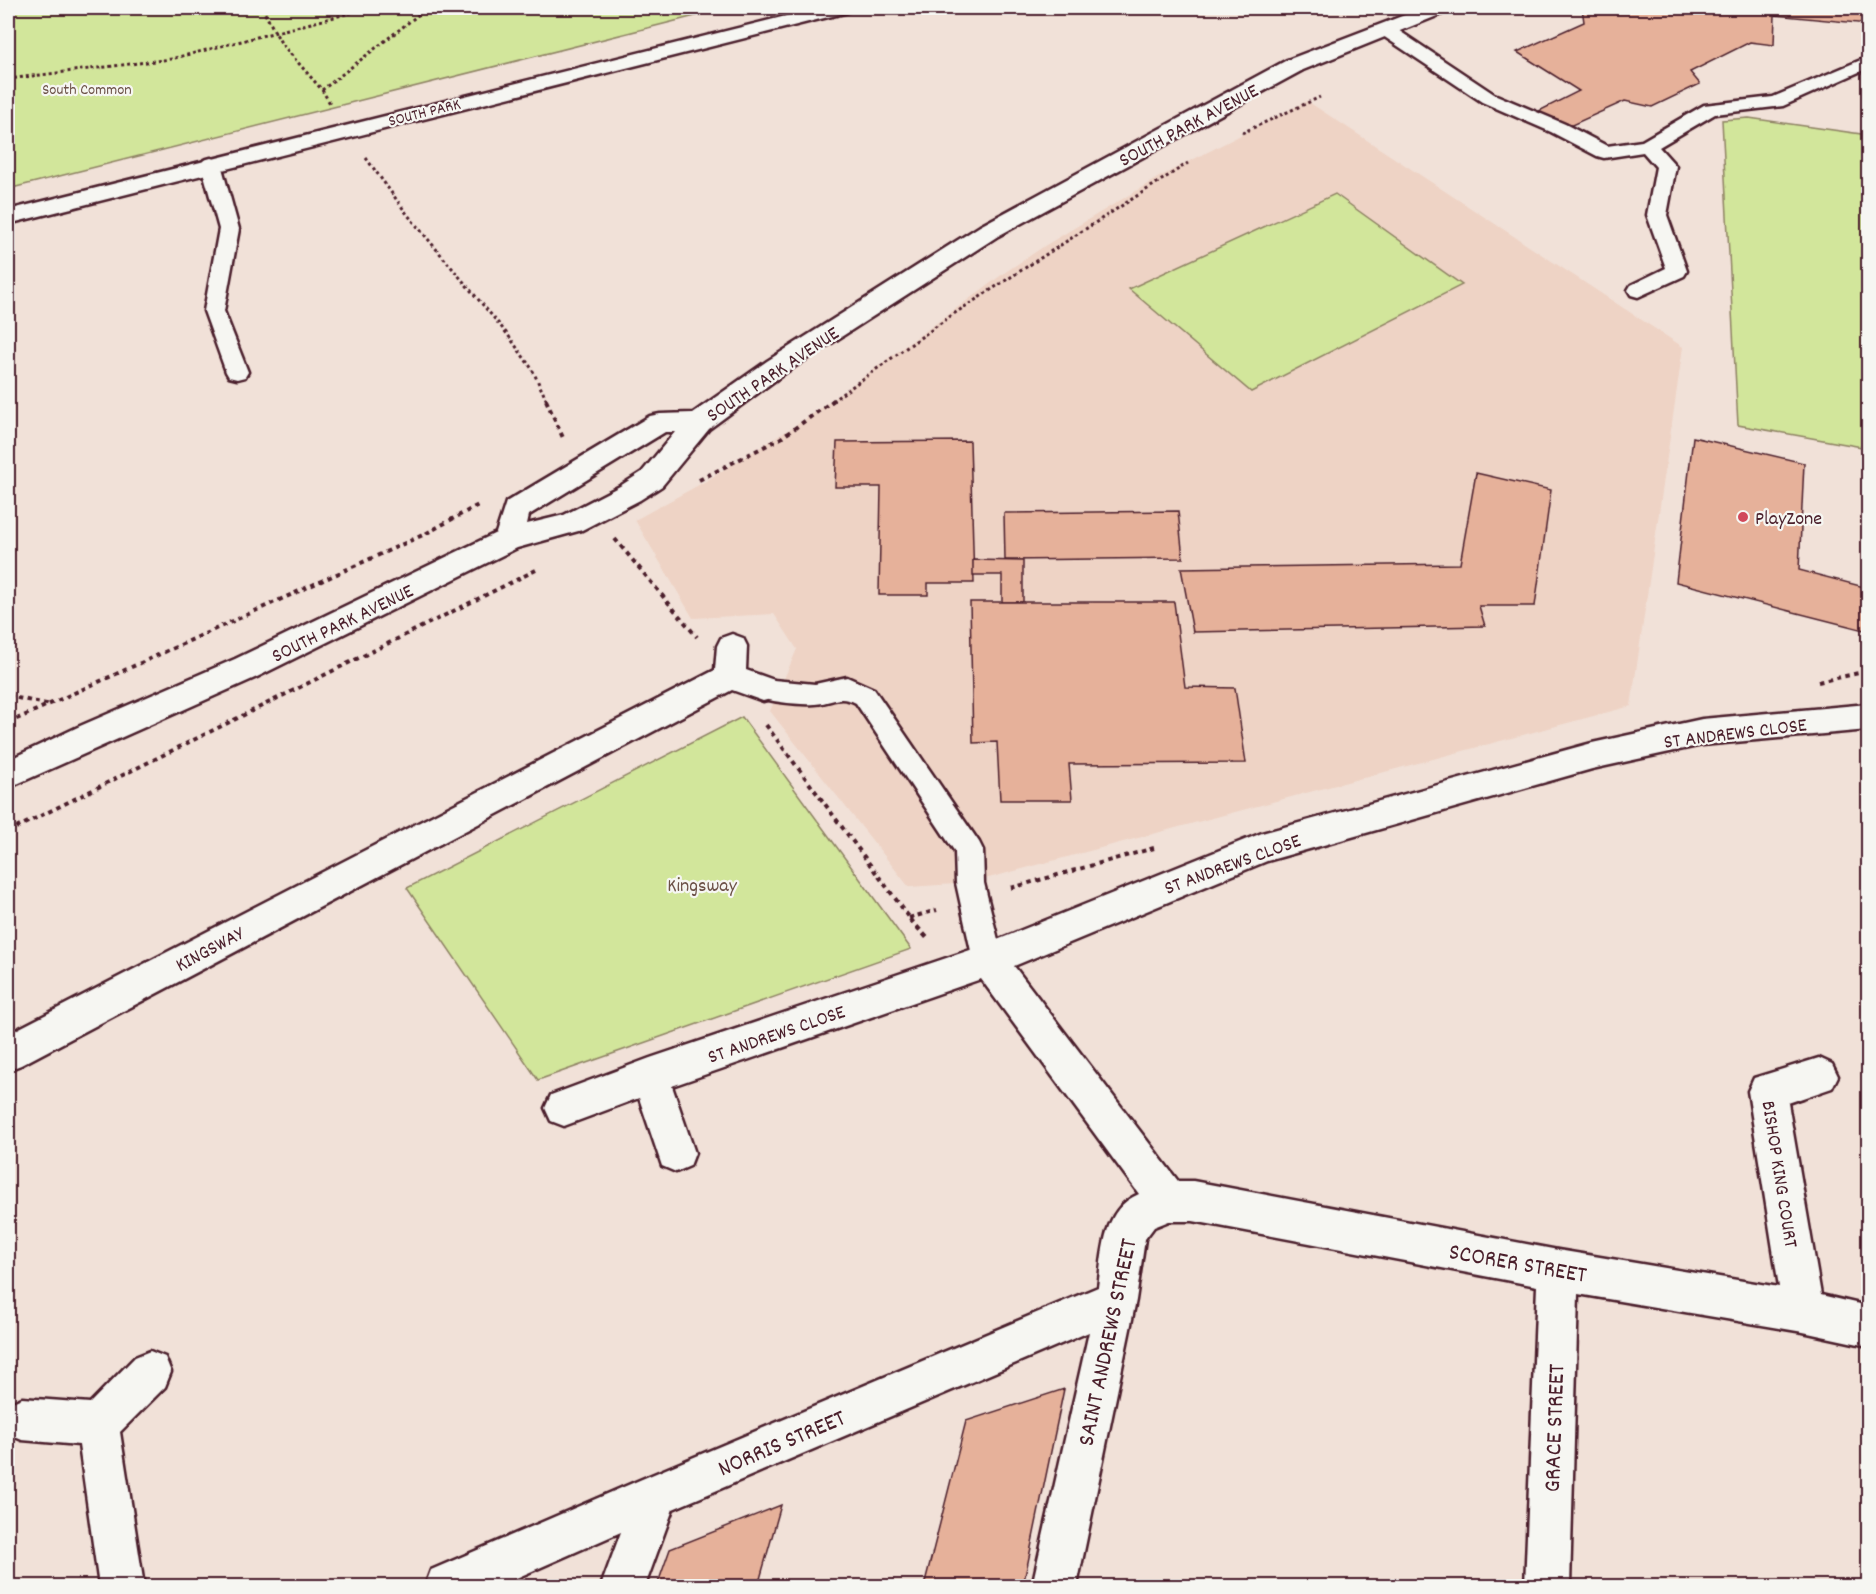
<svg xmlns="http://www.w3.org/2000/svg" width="1876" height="1594" viewBox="0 0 1876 1594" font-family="Dekko,sans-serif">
<rect width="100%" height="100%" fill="#f1e1d8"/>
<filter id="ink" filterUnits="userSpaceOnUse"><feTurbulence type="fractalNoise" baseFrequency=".0167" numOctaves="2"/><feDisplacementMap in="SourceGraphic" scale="12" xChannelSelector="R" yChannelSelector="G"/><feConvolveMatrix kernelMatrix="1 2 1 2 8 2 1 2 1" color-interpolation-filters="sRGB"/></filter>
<g filter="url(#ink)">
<path fill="#eed3c5" d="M1307,101L1683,347L1631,706L970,883L909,887L770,711L797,649L774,614L693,618L635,520L706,481L806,419L1007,271L1046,245L1159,177Z"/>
<g fill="#d2e69b" stroke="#8e8263" stroke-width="1.5">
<path d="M8,8H727L8,189Z"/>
<path d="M1749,118L1868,135V448L1738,425L1722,120Z"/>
<path d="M1335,194L1462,285L1251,392L1129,289Z"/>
<path d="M742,717L911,949L538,1080L407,888Z"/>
</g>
<g fill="#e6b19a" stroke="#4a1f2b" stroke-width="1.5">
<path d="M1582,8L1618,10L1623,8H1868V24L1775,15L1774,45L1750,42L1690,72L1700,84L1652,107L1625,101L1563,129L1535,113L1579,91L1517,52L1584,22Z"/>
<path d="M1693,437L1804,463L1799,570L1868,588V631L1676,582Z"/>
<path d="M970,441L974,583H928V595H879L881,487H835L837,442Z"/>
<path d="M1476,473L1551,490L1535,606H1479L1485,626L1193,632L1181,568L1460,564Z"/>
<path d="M1178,511L1183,558L1005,560L1004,513Z"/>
<path d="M973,560L1023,561V602H1002V575H973Z"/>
<path d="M970,602H1174L1185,687L1235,688L1246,763L1069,764L1072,800H1000L997,742L973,743Z"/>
<path d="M1064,1389L1023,1586H924L966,1421Z"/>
<path d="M781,1505L758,1586H657L670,1549Z"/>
</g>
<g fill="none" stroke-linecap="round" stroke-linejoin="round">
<g stroke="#4a1f2b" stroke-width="5">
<g id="lane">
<path d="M1386,25L1392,26L1494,94L1565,124L1607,146L1642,141L1704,105L1773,97L1868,57V68L1783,106L1715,114L1659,147L1676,166L1667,215L1687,271L1684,276L1638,297L1631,295L1628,290L1631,285L1666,268L1647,215L1656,167L1643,152L1604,158L1597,156L1551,132L1482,102L1380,34L1377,30L1380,26Z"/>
<path d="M211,158L218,160L221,164L239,229L224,311L248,372L245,377L237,379L229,377L226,372L204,311L219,229L201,164L204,160Z"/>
<path d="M847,677L874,689L979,842L983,850L984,883L1003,960L998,969L988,973L978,969L973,960L956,883L955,852L856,703C838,694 833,703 815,704C797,705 771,702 754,696L750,689L754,682L763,679L815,684Z"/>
</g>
</g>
<g stroke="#4a1f2b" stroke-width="5">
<g id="street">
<path d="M818,8H851L848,12L8,224V210Z"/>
<path d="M732,634L743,638L747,646L746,670L774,680L779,689L774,698L763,701L732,690L21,1065L8,1070V1034L715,670L717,646L721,638Z"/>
<path d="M1868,704V730L1702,745L1592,769L1267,861L1014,966L1178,1181H1193L1558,1250L1779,1287L1748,1091L1754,1078L1819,1058L1832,1064L1838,1076L1832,1088L1788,1103L1821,1295L1868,1306V1346L1803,1332L1578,1294L1570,1586H1525L1537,1286L1193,1221H1169L1154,1227L1145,1239L1136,1300L1077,1586H1032L1089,1332L673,1509L645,1586H601L621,1532L498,1586H425L431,1570L642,1479L1098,1287C1103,1253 1102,1209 1139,1194L981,979L672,1086L695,1153L690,1166L676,1172L662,1166L639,1098L564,1126L551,1121L545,1108L551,1095L650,1058L982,946L1262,833L1592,743L1702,719Z"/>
<path d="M150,1351L165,1357L171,1372L165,1387L120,1432L144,1586H99L79,1445L22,1440L8,1434V1404L22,1398L90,1403L135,1357Z"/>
</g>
</g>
<g stroke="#4a1f2b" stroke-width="5">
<path id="primary" d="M1423,8H1450L1447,12L1303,70L998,236L785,373L709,429L662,486L640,500L582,530L517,548L257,677L8,788V760L80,726L235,659L496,533L506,502L650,416L660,414L693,413L767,361L980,226L1287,60ZM665,432H675L642,472L620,486L564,515L527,524L529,515Z"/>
</g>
<g stroke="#4a1f2b" stroke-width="3" stroke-dasharray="3 3" stroke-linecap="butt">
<path d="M262,8L281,43L322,90L331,105"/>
<path d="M8,79L171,59L370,8"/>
<path d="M322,90L427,8"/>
<path d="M1242,133L1320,97"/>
<path d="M366,158L407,214L508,335L532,369L547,401"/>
<path d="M832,401L952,315L1188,163"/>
</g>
<g stroke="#4a1f2b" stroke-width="4" stroke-dasharray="4.5 4.5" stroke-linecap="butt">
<path d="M546,400L564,440"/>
<path d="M699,480L781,438L834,400"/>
<path d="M615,539L697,637"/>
<path d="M1818,682L1868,671"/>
<path d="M8,696L51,705"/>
<path d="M8,723L425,534L480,504"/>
<path d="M766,725L912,921"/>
<path d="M8,832L536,570"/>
<path d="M1011,888L1154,848"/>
<path d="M909,918L937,910"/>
</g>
<path stroke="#4a1f2b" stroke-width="4.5" stroke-dasharray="5 5" stroke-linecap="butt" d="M910,919L928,939"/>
<use href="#lane" fill="#f6f6f2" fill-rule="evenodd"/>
<use href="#street" fill="#f6f6f2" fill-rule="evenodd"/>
<use href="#primary" fill="#f6f6f2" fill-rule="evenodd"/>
</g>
</g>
<circle fill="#d1495b" stroke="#f6f6f2" stroke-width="2" cx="1743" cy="517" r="6"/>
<g text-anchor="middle" stroke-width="4.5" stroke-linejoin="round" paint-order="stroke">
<g font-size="16" fill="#6c5147" stroke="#f6f6f2">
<text x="87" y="94">South Common</text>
</g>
<g font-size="16" fill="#4a1f2b" stroke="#f6f6f2">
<text transform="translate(424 111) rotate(-14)" y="6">SOUTH PARK</text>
</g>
<g font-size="20" fill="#4a1f2b" stroke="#f6f6f2">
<text transform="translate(1188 124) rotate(-28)" y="7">SOUTH PARK AVENUE</text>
<text transform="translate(772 373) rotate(-34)" y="7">SOUTH PARK AVENUE</text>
<text transform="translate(342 622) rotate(-26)" y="7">SOUTH PARK AVENUE</text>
<text transform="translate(1735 732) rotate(-7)" y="7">ST ANDREWS CLOSE</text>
<text transform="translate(1232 863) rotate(-20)" y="7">ST ANDREWS CLOSE</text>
<text transform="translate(209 948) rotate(-28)" y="7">KINGSWAY</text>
<text transform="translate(776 1033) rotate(-19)" y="7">ST ANDREWS CLOSE</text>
<text transform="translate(1781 1174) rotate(81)" y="7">BISHOP KING COURT</text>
</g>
<g font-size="20" fill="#4a1f2b" stroke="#f6f6f2" text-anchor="start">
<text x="1755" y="524">PlayZone</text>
</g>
<g font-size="20" fill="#6c5147" stroke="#f6f6f2">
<text x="702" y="891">Kingsway</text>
</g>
<g font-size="24" fill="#4a1f2b" stroke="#f6f6f2">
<text transform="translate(1518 1262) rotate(10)" y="8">SCORER STREET</text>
<text transform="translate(1106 1342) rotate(-78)" y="8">SAINT ANDREWS STREET</text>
<text transform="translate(1553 1428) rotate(-88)" y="8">GRACE STREET</text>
<text transform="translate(781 1442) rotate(-23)" y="8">NORRIS STREET</text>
</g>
</g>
<rect width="1876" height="1594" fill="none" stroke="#f6f6f2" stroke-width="30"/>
<rect x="15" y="15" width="1846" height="1564" fill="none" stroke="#4a1f2b" stroke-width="2" filter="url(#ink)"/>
</svg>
